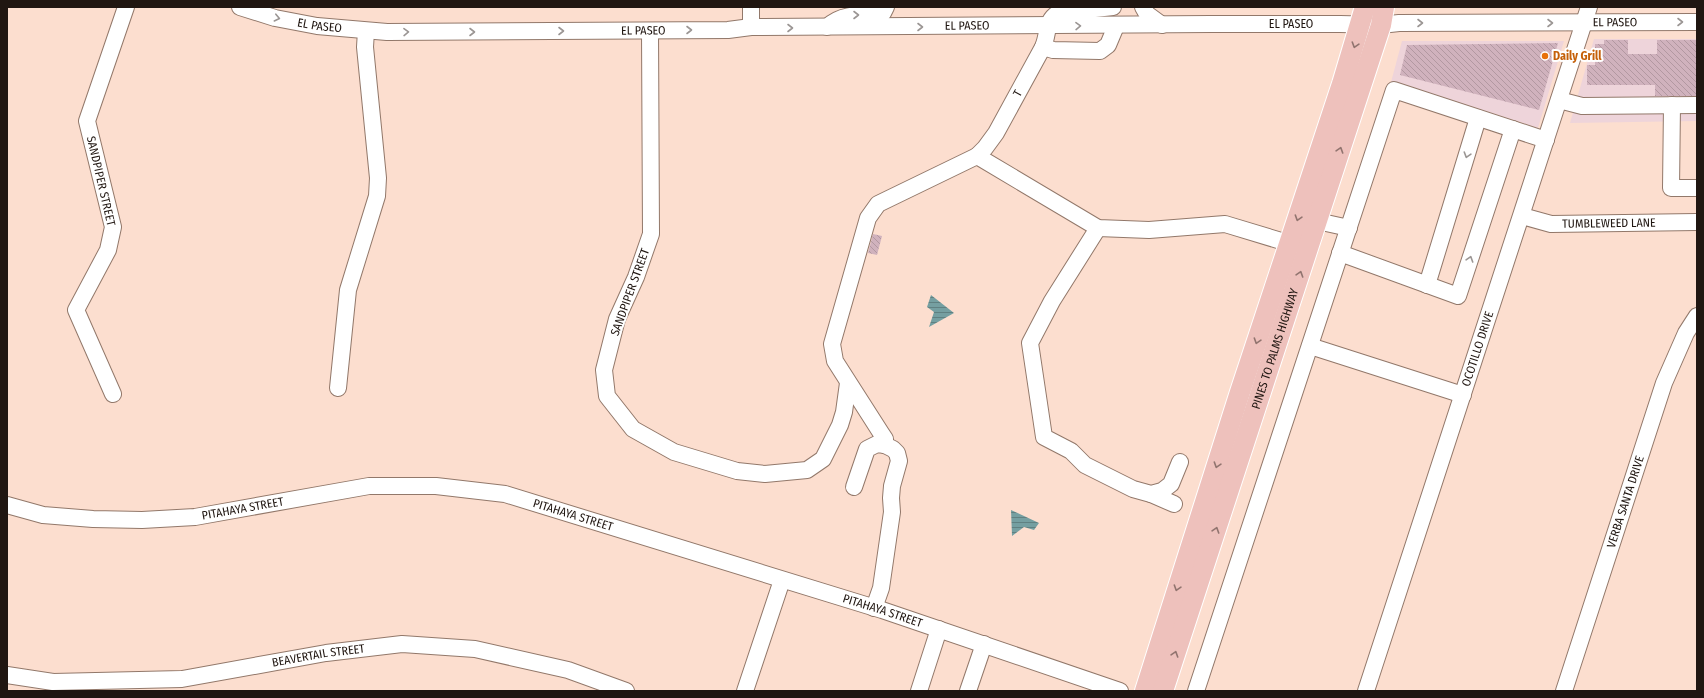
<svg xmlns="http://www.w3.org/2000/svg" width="1704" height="698" viewBox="0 0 1704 698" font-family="'Fira Sans Condensed',sans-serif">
<defs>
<pattern id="water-rules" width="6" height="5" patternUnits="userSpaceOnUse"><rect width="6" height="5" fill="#759fa1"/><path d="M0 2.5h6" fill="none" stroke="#608182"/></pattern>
<pattern id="building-back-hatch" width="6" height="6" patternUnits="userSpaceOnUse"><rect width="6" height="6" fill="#d0b2bd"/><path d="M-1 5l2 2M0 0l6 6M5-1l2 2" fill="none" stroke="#b298a1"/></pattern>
</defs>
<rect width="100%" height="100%" fill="#fcdecf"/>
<g fill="#eed4da">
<path d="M1594,39H1697V121L1570,123Z"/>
<path d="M1402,41H1564L1538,128L1402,84L1390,86Z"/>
</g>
<g fill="url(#water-rules)">
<path d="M931,295L954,313L929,327L934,312L927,307Z"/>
<path d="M1011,510L1039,523L1034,530L1024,527L1012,536Z"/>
</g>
<g fill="url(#building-back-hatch)">
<path d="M1604,40H1628V54H1657V40H1697V96H1655V85H1587V65H1595V44H1604Z"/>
<path d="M1558,43L1539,110L1400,75L1407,45Z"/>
<path d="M873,234L882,236L877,255L868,253Z"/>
</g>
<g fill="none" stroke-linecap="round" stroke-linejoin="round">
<g stroke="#92786a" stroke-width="18">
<g id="minor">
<path id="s1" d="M240,7L275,18L317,26L387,32L728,30L751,27L1211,24H1340L1381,25L1399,23L1697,22"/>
<path d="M1143,7L1147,14L1162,25"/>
<path d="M751,27V7"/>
<path d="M827,27C842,13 859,15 879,15L883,13L886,7"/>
<path d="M650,31L651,234L636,277L617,319L604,370L607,396L633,429L674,452L737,471L765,474L807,470L823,459L840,425L844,412L848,383"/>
<path d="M1043,47L1053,50L1100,51L1108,45L1116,26"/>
<path d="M1559,100L1582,106L1697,105"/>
<path d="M1672,105L1671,188H1697"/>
<path id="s2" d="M977,156L985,148L996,133L1043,47C1049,33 1045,21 1058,13L1113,7"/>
<path id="s3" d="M1522,216L1551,224L1697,222"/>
<path d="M1317,221L1349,228"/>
<path d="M1098,228L1052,301L1030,343L1044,437L1071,451L1085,465L1133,489L1151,494L1162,491L1171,484L1180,462"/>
<path d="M1340,253L1458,296L1513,129"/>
<path d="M1427,285L1478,118"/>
<path d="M1310,346L1463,395"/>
<path d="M338,388L348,290L377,196L378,178L365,47L366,31"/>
<path d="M113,394L76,310L108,250L113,227L87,121L126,7"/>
<path d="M854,487L867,449L877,444L885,445"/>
<path d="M1151,494L1174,504"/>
<path id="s4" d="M7,505L43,515L93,519L142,520L195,517L369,486H436L505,494L882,610L1120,691"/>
<path d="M874,608L881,588L892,512L891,498L892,486L899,461L897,453L893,449L885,445V439L881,433L835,361L832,344L868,218L878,204L977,156L1098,228L1149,230L1225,224L1301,247"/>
<path id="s5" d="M7,675L53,682L182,679L326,653L402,644L475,649L568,670L626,691"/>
<path d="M745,691L782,580"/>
<path d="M919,691L939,629"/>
<path d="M968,691L984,644"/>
<path d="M1196,691L1394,90L1546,140"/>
<path id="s6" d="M1366,691L1589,7"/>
<path id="s7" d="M1564,691L1664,383L1686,333L1697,316"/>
</g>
</g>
<g stroke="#fff" stroke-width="22">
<g id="major">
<path d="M1145,691L1240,392L1342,84L1365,7"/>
<path id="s8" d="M1163,691L1381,25L1384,7"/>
</g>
</g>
<use href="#minor" stroke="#fff" stroke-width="16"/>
<use href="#major" stroke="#eec1bc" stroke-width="20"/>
</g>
<defs><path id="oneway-chevron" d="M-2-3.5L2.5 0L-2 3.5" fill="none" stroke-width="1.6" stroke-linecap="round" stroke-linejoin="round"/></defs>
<g stroke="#9b9694">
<use href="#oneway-chevron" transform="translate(856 15)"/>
<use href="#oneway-chevron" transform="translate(277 18) rotate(13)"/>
<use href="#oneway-chevron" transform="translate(1680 22)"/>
<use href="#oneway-chevron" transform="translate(1420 23)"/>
<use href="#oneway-chevron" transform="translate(1550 23)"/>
<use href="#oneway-chevron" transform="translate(1078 26) rotate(-1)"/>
<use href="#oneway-chevron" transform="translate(920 27)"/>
<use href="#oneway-chevron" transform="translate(790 28)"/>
<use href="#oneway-chevron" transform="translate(689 30)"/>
<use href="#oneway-chevron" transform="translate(561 31)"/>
<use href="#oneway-chevron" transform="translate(406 32) rotate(-1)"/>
<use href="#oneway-chevron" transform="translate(472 32)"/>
<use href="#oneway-chevron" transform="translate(1467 155) rotate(107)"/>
<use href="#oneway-chevron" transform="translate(1470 259) rotate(-72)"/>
</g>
<g stroke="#91746f">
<use href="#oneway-chevron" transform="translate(1355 45) rotate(107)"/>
<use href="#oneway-chevron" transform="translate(1340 150) rotate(-72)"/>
<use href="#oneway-chevron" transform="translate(1298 218) rotate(108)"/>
<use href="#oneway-chevron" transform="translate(1300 274) rotate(-72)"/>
<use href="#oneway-chevron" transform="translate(1257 341) rotate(108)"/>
<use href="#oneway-chevron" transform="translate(1217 465) rotate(108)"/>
<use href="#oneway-chevron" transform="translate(1216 530) rotate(-72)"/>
<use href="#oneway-chevron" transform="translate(1177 588) rotate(108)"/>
<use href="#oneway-chevron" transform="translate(1175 654) rotate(-72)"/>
</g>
<circle fill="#e8710a" stroke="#fff" stroke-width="1.5" cx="1545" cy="56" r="4"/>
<g text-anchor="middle" stroke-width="4" stroke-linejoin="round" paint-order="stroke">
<g font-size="12" fill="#201611" stroke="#fff">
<text dy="4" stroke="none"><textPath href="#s1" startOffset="1378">EL PASEO</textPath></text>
<text dy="4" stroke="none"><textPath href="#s1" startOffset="1054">EL PASEO</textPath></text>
<text dy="4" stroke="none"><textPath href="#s1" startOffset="82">EL PASEO</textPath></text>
<text dy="4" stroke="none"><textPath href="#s1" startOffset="730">EL PASEO</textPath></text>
<text dy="4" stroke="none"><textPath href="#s1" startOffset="406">EL PASEO</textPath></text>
<text dy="4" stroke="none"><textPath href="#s2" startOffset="75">T</textPath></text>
<text transform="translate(101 181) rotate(77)" y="4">SANDPIPER STREET</text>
<text dy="4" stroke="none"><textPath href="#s3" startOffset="88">TUMBLEWEED LANE</textPath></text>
<text transform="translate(630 292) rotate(-70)" y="4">SANDPIPER STREET</text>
<text dy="4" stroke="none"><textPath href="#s8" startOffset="360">PINES TO PALMS HIGHWAY</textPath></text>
<text dy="4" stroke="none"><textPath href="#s6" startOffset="360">OCOTILLO DRIVE</textPath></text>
<text dy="4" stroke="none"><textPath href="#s7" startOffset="199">VERBA SANTA DRIVE</textPath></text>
<text dy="4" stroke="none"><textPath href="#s4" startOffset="238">PITAHAYA STREET</textPath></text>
<text dy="4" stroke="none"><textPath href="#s4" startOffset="574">PITAHAYA STREET</textPath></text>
<text dy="4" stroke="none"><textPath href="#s4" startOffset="898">PITAHAYA STREET</textPath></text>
<text dy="4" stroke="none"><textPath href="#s5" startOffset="314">BEAVERTAIL STREET</textPath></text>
</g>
<g font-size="12" font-weight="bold" fill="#c56008" stroke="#fff" text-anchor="start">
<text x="1553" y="60">Daily Grill</text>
</g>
</g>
<rect width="1704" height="698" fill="none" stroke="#201611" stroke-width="16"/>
</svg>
